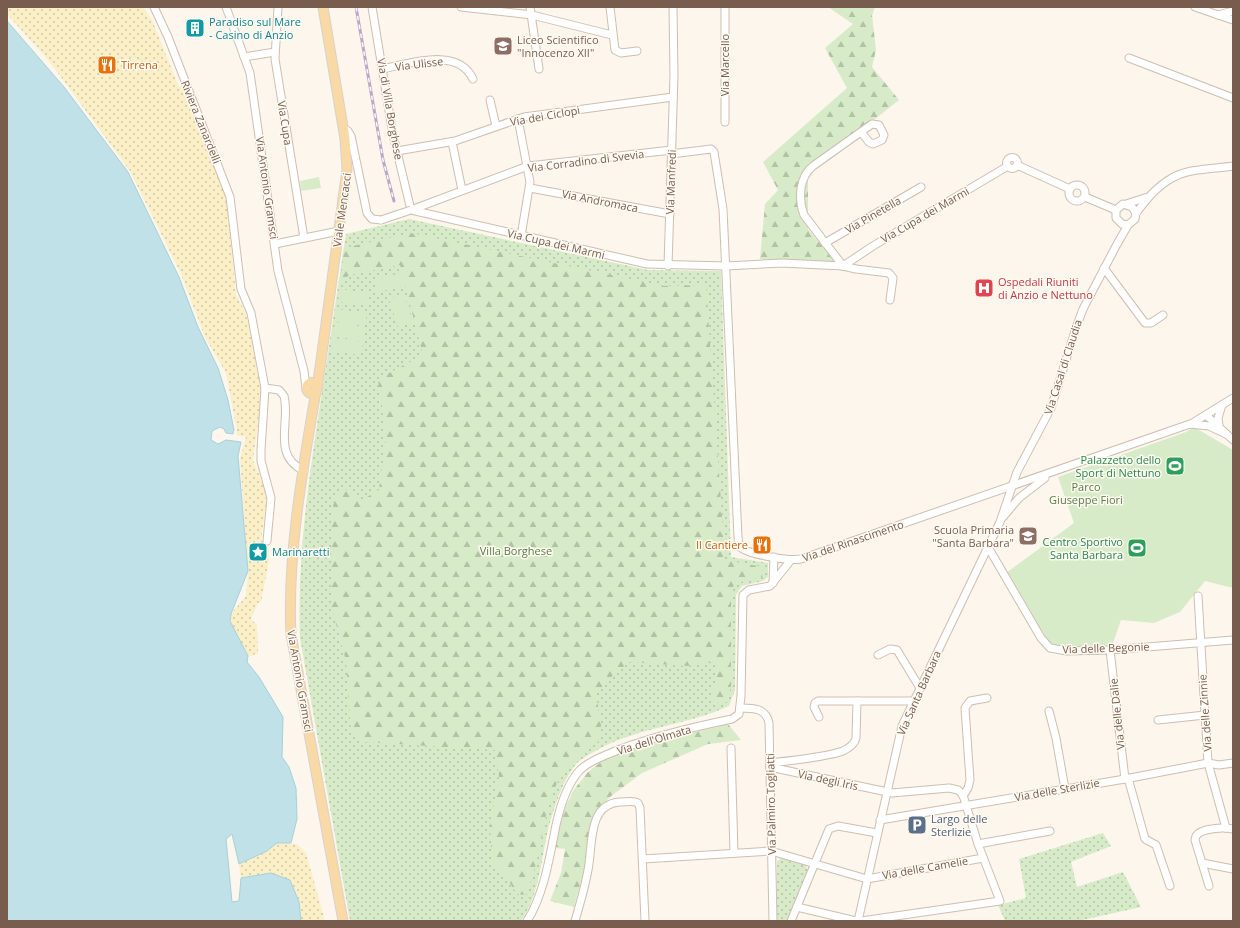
<svg xmlns="http://www.w3.org/2000/svg" width="1240" height="928" viewBox="0 0 1240 928" font-family="'Open Sans',sans-serif">
<defs>
<pattern id="grass-dots" width="8" height="8" patternUnits="userSpaceOnUse"><rect width="8" height="8" fill="#d7ebc9"/><path d="M2 2h.1M6 6h.1" fill="none" stroke="#b3c2a5" stroke-width="1.8" stroke-linecap="round"/></pattern>
<pattern id="forest-firs" width="22" height="20" patternUnits="userSpaceOnUse"><rect width="22" height="20" fill="#d7ebc9"/><path d="M5 1l3.5 6h-7zM16 11l3.5 6h-7z" fill="#b3c2a5"/></pattern>
<pattern id="sand-dots" width="8" height="8" patternUnits="userSpaceOnUse"><rect width="8" height="8" fill="#fbefc7"/><path d="M2 2h.1M6 6h.1" fill="none" stroke="#d0c5a4" stroke-width="1.8" stroke-linecap="round"/></pattern>
</defs>
<rect width="100%" height="100%" fill="#fcf6ec"/>
<g fill="url(#grass-dots)">
<path d="M409,219L648,270L721,271L731,557L768,563V577L763,581L742,586L736,595L735,690L729,706C687,725 640,727 599,749C592,753 582,758 576,764C563,780 556,803 550,822C541,855 541,892 521,921H350L300,638C297,559 308,484 320,405C329,348 337,291 346,234Z"/>
<path d="M1103,833L1111,846L1071,862L1077,887L1123,872L1141,907L1078,921H1005L998,905L1026,898L1019,859Z"/>
<path d="M781,858L805,865L808,870L788,921H777V862Z"/>
</g>
<g fill="url(#forest-firs)">
<path d="M828,7H875L872,15L876,50L872,67L899,100L808,172V229L836,263L760,259L765,204L778,190L763,162L847,88L825,48L853,24Z"/>
<path d="M411,233L663,286L706,285L725,560L763,567L762,577L736,583L731,589V686L727,702L716,703L711,695L716,680L717,661L686,666L629,662L611,677L596,694L601,725L599,741C584,751 567,764 558,781C545,806 543,836 536,863C534,874 529,885 526,895L517,894L504,874L492,862L490,825L499,777L496,750L363,742L351,731L346,661L331,605V540L334,495L343,487L360,501L379,490L386,439L378,379L423,355L400,265L350,275L341,280L344,248Z"/>
<path d="M728,724L741,740L708,744L642,773L610,797L599,808L591,823L586,863L574,907L550,901L561,873L565,849L555,848L558,823L573,791L588,772L607,757L638,746Z"/>
</g>
<g fill="url(#sand-dots)">
<path d="M7,7H143L152,20L179,87L184,86L226,192L236,295L246,313L262,393L253,460L265,488L266,504L261,540L268,544L269,561L261,602L258,603L251,619L257,625L258,653L248,657L230,620L231,614L246,596L248,573L240,458L246,437L236,435L237,431L226,373L205,337L180,272L130,171L49,61L7,14Z"/>
<path d="M277,843L297,844L306,853L325,921H301L299,902L271,873L241,878L239,864L267,851Z"/>
</g>
<g fill="#d7ebc9">
<path d="M319,177L321,188L301,191L300,181Z"/>
<path d="M402,273L404,286L377,292L374,279Z"/>
<path d="M340,289L370,293L368,306L338,302Z"/>
<path d="M404,294L413,322L398,327L389,299Z"/>
<path d="M337,309L367,313L365,326L335,322Z"/>
<path d="M335,323L365,327L363,341L333,336Z"/>
<path d="M333,338L363,342L361,355L331,351Z"/>
<path d="M1194,427L1233,450V588L1205,581L1180,612L1154,623L1121,620L1112,646L1058,648L1047,640L1006,573L1074,523L1058,477L1186,432Z"/>
</g>
<path fill="#bfe1e7" stroke="#a6d1d8" d="M7,21L64,87L128,172L179,277L198,327L218,368L228,400L234,430L233,434L226,433L224,429L220,427L212,431L211,440L218,444L226,440L241,442L238,456L248,571L231,614L230,621L248,656L247,662L259,677L283,717L282,757L289,767L296,788L297,819L291,843H277L267,851L239,864L232,834L226,839L232,902L239,901L241,878L271,873L290,880L299,902L301,921H7Z"/>
<g fill="none" stroke-linecap="round" stroke-linejoin="round">
<g stroke="#cfbeb0" stroke-width="9">
<g id="minor">
<path d="M154,7L168,37L230,197L241,289L251,313L265,388L261,450V461L271,498L267,541"/>
<path d="M226,7L250,73L278,271L304,371L306,388"/>
<path d="M278,7L275,59L304,238"/>
<path d="M372,7L393,135L411,210"/>
<path d="M461,7L532,15L612,35"/>
<path d="M530,7L539,69"/>
<path d="M610,7L615,50L621,53L637,51"/>
<path d="M1195,7L1233,20"/>
<path d="M1218,15L1233,11"/>
<path d="M244,57L275,52"/>
<path d="M1129,58L1233,98"/>
<path d="M382,69C409,64 458,46 473,79"/>
<path d="M490,100L496,126"/>
<path d="M518,119L530,182L521,236"/>
<path d="M725,122V7"/>
<path d="M343,128L348,131L351,136L367,213L372,219L381,220"/>
<path d="M861,132L869,142L873,144L882,140L884,135L879,125L872,124L813,166C799,177 798,199 804,215L843,266L873,246L1008,166"/>
<path d="M452,142L462,190"/>
<path d="M397,151L455,141L524,117L673,97"/>
<path d="M671,154L711,149L714,152L723,209L738,537L739,546C747,555 789,561 801,559L1190,424L1209,426L1226,434"/>
<circle cx="1012" cy="163" r="5.5"/>
<path d="M1017,165L1070,189"/>
<circle cx="1077" cy="193" r="8"/>
<path d="M530,188L670,214"/>
<path d="M1085,197L1116,210"/>
<path d="M1126,204L1148,197"/>
<path d="M411,210L647,264L726,266L782,263L843,266L856,269L889,273L893,278L890,300"/>
<path d="M411,210L528,166L672,150"/>
<path d="M1136,213C1146,200 1157,186 1172,178C1189,168 1214,169 1233,166"/>
<path d="M825,243L921,187"/>
<path d="M275,244L339,231"/>
<path d="M668,266L674,75L673,7"/>
<path d="M1104,268L1145,323H1151L1163,315"/>
<path d="M265,388L279,390L284,396C291,422 271,455 304,471"/>
<path d="M1206,415L1233,440"/>
<path d="M1191,424L1233,398"/>
<path d="M1219,426L1218,418L1222,405"/>
<path d="M1003,517L1019,498L1045,478"/>
<path d="M988,547L1041,638L1050,648L1067,651L1110,650L1233,640"/>
<path d="M773,583L774,557"/>
<path d="M1198,596L1208,763L1226,828"/>
<path d="M1110,650L1125,779"/>
<path d="M878,655L890,649L897,650L920,688"/>
<path d="M740,708C754,708 766,708 769,723L773,921"/>
<path d="M1049,711L1056,738L1065,789"/>
<path d="M819,717L814,707L815,703L818,701H914"/>
<path d="M1158,720L1205,715"/>
<path d="M731,748L734,853"/>
<path d="M770,763C788,761 827,757 843,751C849,748 855,744 856,738L857,701"/>
<path d="M770,767L892,793L949,788L958,790L963,795L978,844L1000,901L861,921"/>
<path d="M1128,778L1145,839L1156,845L1170,886"/>
<path d="M963,796L968,788L970,780L965,708L970,701L987,698"/>
<path d="M880,820L1125,779L1208,763L1219,765L1233,763"/>
<path d="M978,844L1050,831"/>
<path d="M643,859L771,851L867,879L983,858"/>
<path d="M1202,863L1233,869"/>
<path d="M1209,886L1195,840L1196,836C1201,828 1224,827 1233,829"/>
<path d="M797,907L856,921"/>
<path d="M527,921C544,895 550,855 556,825C560,807 567,784 580,770C591,760 604,756 618,750C655,736 693,727 732,719L739,714L741,696L743,595L749,590L770,586L791,560"/>
<path d="M575,921C580,904 585,887 588,870C593,846 587,804 620,802C626,802 633,800 638,803L640,808L645,921"/>
<path d="M791,921L829,829L838,826L877,833"/>
<path d="M858,921L902,726L1000,522L1017,472L1051,408L1076,328L1083,309L1116,246L1128,225L1135,219L1136,213L1132,207L1123,204L1116,210V218L1122,224L1128,225"/>
</g>
</g>
<g stroke="#d9d2cd" stroke-width="11">
<g id="major">
<circle cx="312" cy="388" r="5.5"/>
<path d="M317,389L347,170L345,139L323,7"/>
<path d="M316,391C303,467 287,557 291,634L343,921"/>
</g>
</g>
<use href="#minor" stroke="#fff" stroke-width="7"/>
<use href="#major" stroke="#f9d9a6" stroke-width="9"/>
<g stroke="#b9a8c8" stroke-width="3">
<path id="rail" d="M356,7L383,160L394,201"/>
</g>
<use href="#rail" stroke="#fffaf2" stroke-width="1.5" stroke-dasharray="4.5" stroke-linecap="butt"/>
<g stroke="#cfbeb0" stroke-width="9" stroke-linecap="butt">
<path id="minor-bridge" d="M381,220L411,210"/>
</g>
<use href="#minor-bridge" stroke="#fff" stroke-width="7"/>
</g>
<defs>
<g id="building-square" transform="scale(1)"><rect x="-9" y="-9" width="18" height="18" rx="4" fill="#0f9aa8" stroke="#fffaf2"/><path d="M-4-6H4V6H1V3H-1V6H-4ZM-2.5-4.3h1.7v1.8h-1.7ZM.8-4.3h1.7v1.8H.8ZM-2.5-1h1.7V.8h-1.7ZM.8-1h1.7V.8H.8Z" fill="#fff"/></g>
<g id="school-square" transform="scale(1)"><rect x="-9" y="-9" width="18" height="18" rx="4" fill="#8d6e63" stroke="#fffaf2"/><path d="M0-5L7-2L0 1L-7-2ZM-4 1L0 2.5L4 1V4Q0 6-4 4Z" fill="#fff"/></g>
<g id="restaurant-square" transform="scale(1)"><rect x="-9" y="-9" width="18" height="18" rx="4" fill="#e8710a" stroke="#fffaf2"/><path d="M-5-6h1v4h1v-4h1v4h1v-4h1v5L-1.5 .5V6h-2V.5L-5-1ZM5-6V6H3V1.5H1.5Q1.5-4 5-6Z" fill="#fff"/></g>
<g id="hospital-square" transform="scale(1)"><rect x="-9" y="-9" width="18" height="18" rx="4" fill="#e0444e" stroke="#fffaf2"/><path d="M-5-5h3v3.5h4V-5h3V5h-3V1.5h-4V5h-3Z" fill="#fff"/></g>
<g id="stadium-square" transform="scale(1)"><rect x="-9" y="-9" width="18" height="18" rx="4" fill="#2e9e5b" stroke="#fffaf2"/><path d="M0-5a6.5 5 0 1 0 0 10a6.5 5 0 1 0 0-10ZM-3.5-1.8h7v3.6h-7Z" fill="#fff"/></g>
<g id="sight-square" transform="scale(1)"><rect x="-9" y="-9" width="18" height="18" rx="4" fill="#0f9aa8" stroke="#fffaf2"/><path d="M0-6L1.8-2.2L6-1.7L2.9 1.2L3.7 5.4L0 3.3L-3.7 5.4L-2.9 1.2L-6-1.7L-1.8-2.2Z" fill="#fff"/></g>
<g id="parking-square" transform="scale(1)"><rect x="-9" y="-9" width="18" height="18" rx="4" fill="#5c6f8a" stroke="#fffaf2"/><path d="M-3.5-5.5H1a3.5 3.5 0 0 1 0 7H-1V5.5H-3.5ZM-1-3.4V-.6H.8a1.4 1.4 0 0 0 0-2.8Z" fill="#fff"/></g>
</defs>
<g fill-rule="evenodd">
<use href="#building-square" x="195" y="28"/>
<use href="#school-square" x="503" y="46"/>
<use href="#restaurant-square" x="107" y="65"/>
<use href="#hospital-square" x="984" y="288"/>
<use href="#stadium-square" x="1175" y="466"/>
<use href="#school-square" x="1028" y="536"/>
<use href="#restaurant-square" x="762" y="545"/>
<use href="#stadium-square" x="1137" y="548"/>
<use href="#sight-square" x="258" y="552"/>
<use href="#parking-square" x="917" y="825"/>
</g>
<g text-anchor="middle" stroke-width="3" stroke-linejoin="round" paint-order="stroke">
<g font-size="11" fill="#0d838f" stroke="#fffaf2" text-anchor="start">
<text x="209" y="26">Paradiso sul Mare<tspan x="209" dy="13">- Casino di Anzio</tspan></text>
<text x="272" y="556">Marinaretti</text>
</g>
<g font-size="11" fill="#785e54" stroke="#fffaf2" text-anchor="start">
<text x="517" y="44">Liceo Scientifico<tspan x="517" dy="13">"Innocenzo XII"</tspan></text>
<text x="1014" y="534" text-anchor="end">Scuola Primaria<tspan x="1014" dy="13">"Santa Barbara"</tspan></text>
</g>
<g font-size="11" fill="#785d4e" stroke="#fffaf2">
<text transform="translate(419 64) rotate(-7)" y="4">Via Ulisse</text>
<text transform="translate(725 65) rotate(-90)" y="4">Via Marcello</text>
<text transform="translate(390 109) rotate(80)" y="4">Via di Villa Borghese</text>
<text transform="translate(545 116) rotate(-10)" y="4">Via dei Ciclopi</text>
<text transform="translate(201 122) rotate(68)" y="4">Riviera Zanardelli</text>
<text transform="translate(285 123) rotate(81)" y="4">Via Cupa</text>
<text transform="translate(586 161) rotate(-7)" y="4">Via Corradino di Svevia</text>
<text transform="translate(671 182) rotate(-88)" y="4">Via Manfredi</text>
<text transform="translate(267 188) rotate(82)" y="4">Via Antonio Gramsci</text>
<text transform="translate(600 201) rotate(11)" y="4">Via Andromaca</text>
<text transform="translate(342 210) rotate(-82)" y="4">Viale Mencacci</text>
<text transform="translate(873 215) rotate(-30)" y="4">Via Pinetella</text>
<text transform="translate(925 215) rotate(-30)" y="4">Via Cupa dei Marmi</text>
<text transform="translate(556 244) rotate(13)" y="4">Via Cupa dei Marmi</text>
<text transform="translate(1063 367) rotate(-72)" y="4">Via Casal di Claudia</text>
<text transform="translate(853 541) rotate(-19)" y="4">Via del Rinascimento</text>
<text transform="translate(1106 648) rotate(-2)" y="4">Via delle Begonie</text>
<text transform="translate(300 681) rotate(80)" y="4">Via Antonio Gramsci</text>
<text transform="translate(919 693) rotate(-66)" y="4">Via Santa Barbara</text>
<text transform="translate(1205 713) rotate(-94)" y="4">Via delle Zinnie</text>
<text transform="translate(1117 714) rotate(-96)" y="4">Via delle Dalie</text>
<text transform="translate(654 740) rotate(-17)" y="4">Via dell'Olmata</text>
<text transform="translate(828 780) rotate(12)" y="4">Via degli Iris</text>
<text transform="translate(1057 790) rotate(-10)" y="4">Via delle Sterlizie</text>
<text transform="translate(771 804) rotate(-91)" y="4">Via Palmiro Togliatti</text>
<text transform="translate(925 868) rotate(-10)" y="4">Via delle Camelie</text>
</g>
<g font-size="11" fill="#c56008" stroke="#fffaf2" text-anchor="start">
<text x="121" y="69">Tirrena</text>
<text x="748" y="549" text-anchor="end">Il Cantiere</text>
</g>
<g font-size="11" fill="#be3a42" stroke="#fffaf2" text-anchor="start">
<text x="998" y="286">Ospedali Riuniti<tspan x="998" dy="13">di Anzio e Nettuno</tspan></text>
</g>
<g font-size="11" fill="#27864d" stroke="#fffaf2" text-anchor="end">
<text x="1161" y="464">Palazzetto dello<tspan x="1161" dy="13">Sport di Nettuno</tspan></text>
<text x="1123" y="546">Centro Sportivo<tspan x="1123" dy="13">Santa Barbara</tspan></text>
</g>
<g font-size="11" fill="#567e45" stroke="#fffaf2">
<text x="1086" y="491">Parco<tspan x="1086" dy="13">Giuseppe Fiori</tspan></text>
<text x="516" y="555">Villa Borghese</text>
</g>
<g font-size="11" fill="#4e5e75" stroke="#fffaf2" text-anchor="start">
<text x="931" y="823">Largo delle<tspan x="931" dy="13">Sterlizie</tspan></text>
</g>
</g>
<rect width="1240" height="928" fill="none" stroke="#785d4e" stroke-width="16"/>
</svg>
